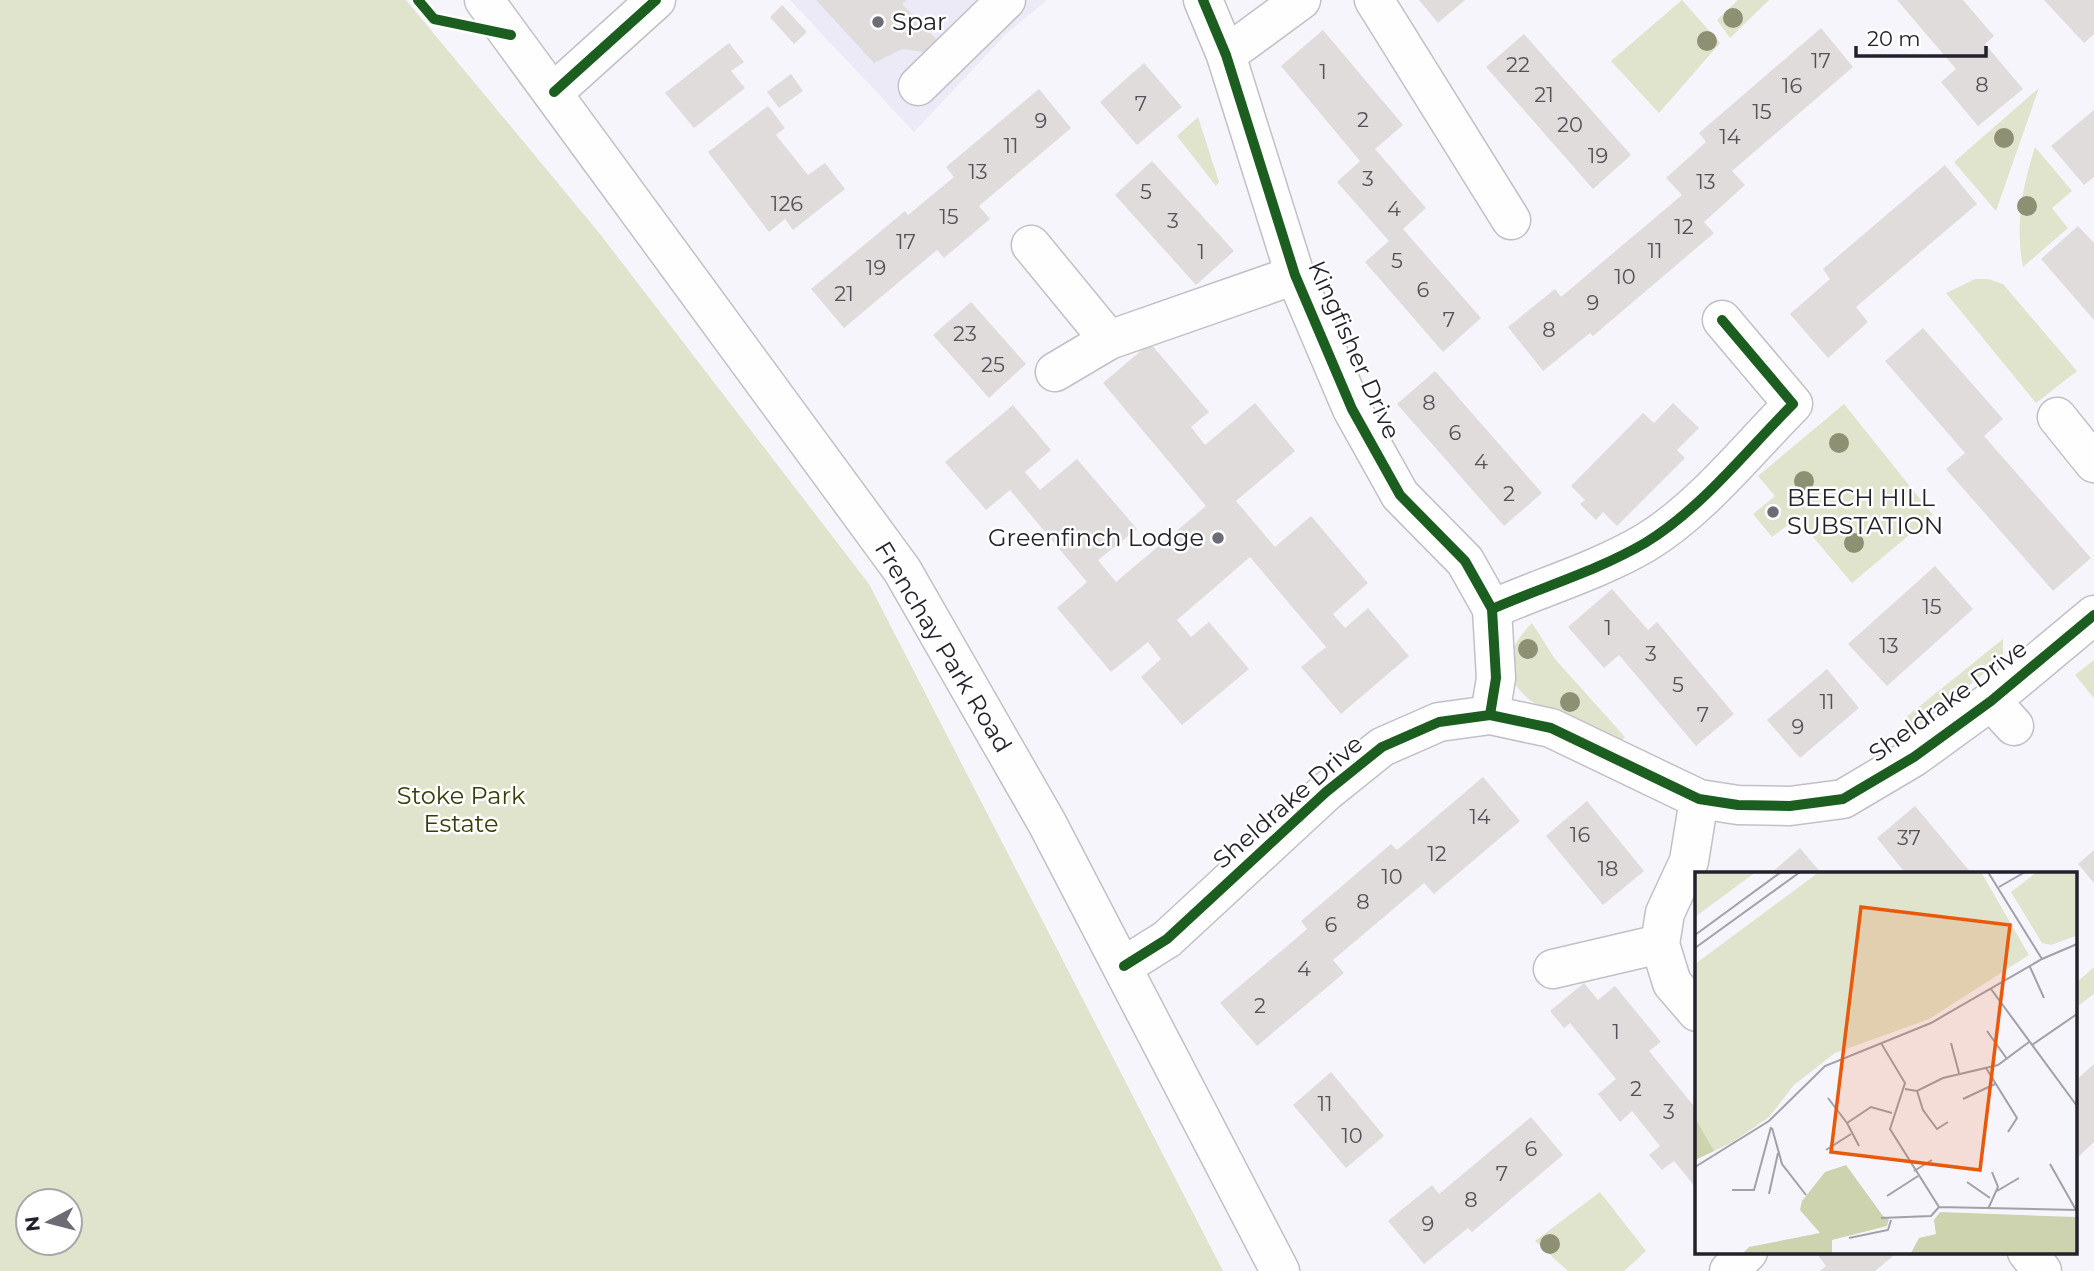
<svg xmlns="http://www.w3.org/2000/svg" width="2094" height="1271" viewBox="0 0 2094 1271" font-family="Montserrat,sans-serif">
<rect width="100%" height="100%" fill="#f6f5fb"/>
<path fill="#edeaf8" d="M790,0H1047L1006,34L914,132Z"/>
<g fill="#e0e4cc" fill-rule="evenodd">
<path d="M0,0H406L600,234L869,584L1223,1271H0ZM28,1201H70V1243H28Z"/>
<path d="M1682,0L1720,43L1659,113L1611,61Z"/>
<path d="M1738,0H1769L1730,38L1717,20Z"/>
<path d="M2039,88L1996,211L1954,162Z"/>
<path d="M1198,117L1219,182L1216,186L1177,136Z"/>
<path d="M2035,147L2072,191L2052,208L2068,228L2023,267C2015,223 2022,189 2035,147Z"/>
<path d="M1975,279H1988L2003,284L2077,371L2036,403L1946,293Z"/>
<path d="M1844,404L1933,515L1852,583L1797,518L1772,537L1753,514L1775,496L1758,476Z"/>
<path d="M1532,623L1555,659L1625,737L1619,743C1568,721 1464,692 1532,623Z"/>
<path d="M2003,639V658L1915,729L1905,718Z"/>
<path d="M2094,660V698L2075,675Z"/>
<path d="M2094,967V994L2075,1008V984Z"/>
<path d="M1600,1192L1646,1251L1624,1271H1568L1535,1241Z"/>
</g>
<g fill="#e1dcdc">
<path d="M816,0H907L902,4L937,40L924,52L902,49L874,63Z"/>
<path d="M1419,0H1465L1438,23Z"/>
<path d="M1897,0H1963L1994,36L1985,44L2023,89L1978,126L1941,82L1956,69Z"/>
<path d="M2044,0H2094V34L2084,43Z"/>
<path d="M782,5L807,32L794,44L770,17Z"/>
<path d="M1821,28L1853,67L1732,171L1745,185L1704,222L1714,233L1593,336L1590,333L1543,371L1508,327L1555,289L1561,297L1682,195L1666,178L1706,142L1699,133Z"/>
<path d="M1323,30L1403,125L1375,149L1426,208L1403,229L1481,318L1443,352L1365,262L1389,241L1337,182L1360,161L1281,66Z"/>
<path d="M1524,34L1631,155L1593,189L1486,67Z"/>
<path d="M729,43L744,62L731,71L745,88L694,128L665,93Z"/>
<path d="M1144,63L1182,107L1137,145L1100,102Z"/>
<path d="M791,74L803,91L779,108L767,92Z"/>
<path d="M1039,89L1071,128L979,206L990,219L944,258L937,250L844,328L811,289L905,211L908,215L954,177L946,167Z"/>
<path d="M768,106L785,128L776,135L808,175L825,163L845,189L793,230L785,219L769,232L708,152Z"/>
<path d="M2094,110V177L2084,185L2051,146Z"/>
<path d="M1152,161L1234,251L1196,285L1115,195Z"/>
<path d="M1945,165L1977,204L1856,307L1868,322L1828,358L1790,314L1830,279L1823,269Z"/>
<path d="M2078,226L2094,243V320L2041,259Z"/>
<path d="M971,302L1026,364L989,398L933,335Z"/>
<path d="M1923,328L2003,419L1984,436L2091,558L2053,591L1946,469L1965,453L1885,361Z"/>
<path d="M1150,343L1209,412L1191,427L1205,445L1255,403L1295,451L1236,501L1275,547L1311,516L1368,583L1333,614L1345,628L1368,608L1409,656L1341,714L1301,667L1326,647L1250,557L1177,620L1191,637L1209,622L1249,669L1182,725L1141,677L1161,659L1148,642L1111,672L1057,608L1087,582L1010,490L986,510L945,462L1013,405L1051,450L1025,472L1040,490L1077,459L1137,529L1098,560L1116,582L1206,506L1103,383Z"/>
<path d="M1435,371L1542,493L1504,526L1397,404Z"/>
<path d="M1673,403L1699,428L1677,450L1685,458L1617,526L1603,512L1596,520L1580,504L1585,500L1571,486L1643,413L1654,423Z"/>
<path d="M1773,502L1783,514L1775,522L1764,510Z"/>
<path d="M1935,566L1973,609L1887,686L1848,644Z"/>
<path d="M1612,589L1648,630L1657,622L1734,714L1696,746L1619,655L1604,668L1568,627Z"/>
<path d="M1827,669L1859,708L1800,758L1767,720Z"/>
<path d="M1483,777L1520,821L1434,894L1424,883L1333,960L1344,973L1257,1046L1220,1003L1307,929L1301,921L1391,844L1397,850Z"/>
<path d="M1587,801L1644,871L1603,905L1546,836Z"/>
<path d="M1915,806L1941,837L1972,874H1906L1877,838Z"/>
<path d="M1800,848L1822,874H1770Z"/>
<path d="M2094,850V883L2078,864Z"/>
<path d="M1584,983L1598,1000L1615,986L1661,1042L1649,1051L1697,1110V1189L1674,1161L1662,1170L1649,1155L1660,1146L1632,1111L1620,1122L1598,1094L1616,1079L1570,1023L1564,1028L1550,1011Z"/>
<path d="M2094,1064V1142L2075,1160V1081Z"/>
<path d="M1331,1072L1384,1136L1346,1168L1293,1105Z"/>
<path d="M1531,1117L1563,1155L1472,1232L1468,1228L1424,1264L1388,1221L1432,1185L1439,1194Z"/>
<path d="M1819,1252H1898L1875,1271H1820L1826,1266L1817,1254Z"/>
</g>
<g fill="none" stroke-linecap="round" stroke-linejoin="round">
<g stroke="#c2c0c7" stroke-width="41">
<g id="minor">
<path d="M1203,0L1226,55L1295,275L1352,409L1400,495L1465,561L1492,609L1496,678L1490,715"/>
<path d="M1374,0L1511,220"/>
<path d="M1226,55L1301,0"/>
<path d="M918,86L1006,0"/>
<path d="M554,92L656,0"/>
<path d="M1031,245L1109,340"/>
<path d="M1055,372L1109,340L1295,275"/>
<path d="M2057,417L2094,463"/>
<path d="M1492,609C1542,587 1597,571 1645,543C1701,509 1747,450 1793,404L1722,320"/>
<path d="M1991,701L2014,726"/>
<path d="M1124,966L1167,939L1326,792L1382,747L1439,722L1490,715L1551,728L1699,799L1738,805L1790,806L1843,799L1914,757L1991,701L2094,615"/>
<path d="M1553,969L1660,944"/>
<path d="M1697,1012L1672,983L1660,944L1665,913L1689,861L1699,799"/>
<path d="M2027,1252L2042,1271"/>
<path d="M1729,1271L1748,1252"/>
</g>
</g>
<g stroke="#c2c0c7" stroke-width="41">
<path id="major" d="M484,0L902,570L1047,823L1280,1271"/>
</g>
<use href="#minor" stroke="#fefefe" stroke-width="38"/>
<use href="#major" stroke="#fefefe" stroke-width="38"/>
<g stroke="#fff" stroke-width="15">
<g id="cycleway">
<path d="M418,0L434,19L511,35"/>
<path d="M1203,0L1226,55L1295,275L1352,409L1400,495L1465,561L1492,609L1496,678L1490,715"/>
<path d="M554,92L656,0"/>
<path d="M1492,609C1542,587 1597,571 1645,543C1701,509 1747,450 1793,404L1722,320"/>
<path d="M1124,966L1167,939L1326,792L1382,747L1439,722L1490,715L1551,728L1699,799L1738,805L1790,806L1843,799L1914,757L1991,701L2094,615"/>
</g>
</g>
<use href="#cycleway" stroke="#1b5e20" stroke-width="10"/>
</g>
<g fill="#8d9073">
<circle cx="1733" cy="18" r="10"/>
<circle cx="1707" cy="41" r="10"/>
<circle cx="2004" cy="138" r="10"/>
<circle cx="2027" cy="206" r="10"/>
<circle cx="1839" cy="443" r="10"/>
<circle cx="1804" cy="481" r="10"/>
<circle cx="1854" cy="543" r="10"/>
<circle cx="1528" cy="649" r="10"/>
<circle cx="1570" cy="702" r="10"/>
<circle cx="1550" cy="1244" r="10"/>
</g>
<g fill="#6d6b74" stroke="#fff" stroke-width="2.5">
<circle cx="878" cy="22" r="7"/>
<circle cx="1773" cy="512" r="7"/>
<circle cx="1218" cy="538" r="7"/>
</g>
<g text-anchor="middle" stroke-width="5" stroke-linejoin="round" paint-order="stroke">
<g font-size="21" fill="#545158">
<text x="1821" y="68">17</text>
<text x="1518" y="72">22</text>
<text x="1323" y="79">1</text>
<text x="1982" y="92">8</text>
<text x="1792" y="93">16</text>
<text x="1544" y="102">21</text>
<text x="1141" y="111">7</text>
<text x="1762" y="119">15</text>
<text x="1363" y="127">2</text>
<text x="1041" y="128">9</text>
<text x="1570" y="132">20</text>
<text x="1730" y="144">14</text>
<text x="1011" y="153">11</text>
<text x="1598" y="163">19</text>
<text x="978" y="179">13</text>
<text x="1368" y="186">3</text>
<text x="1706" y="189">13</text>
<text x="1146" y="199">5</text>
<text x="787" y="211">126</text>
<text x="1394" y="216">4</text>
<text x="949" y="224">15</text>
<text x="1173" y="228">3</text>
<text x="1684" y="234">12</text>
<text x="906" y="249">17</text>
<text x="1655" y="258">11</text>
<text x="1201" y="259">1</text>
<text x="1397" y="268">5</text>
<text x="876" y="275">19</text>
<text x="1625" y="284">10</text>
<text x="1423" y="297">6</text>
<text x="844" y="301">21</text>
<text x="1593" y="310">9</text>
<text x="1449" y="327">7</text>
<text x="1549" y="337">8</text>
<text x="965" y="341">23</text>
<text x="993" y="372">25</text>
<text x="1429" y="410">8</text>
<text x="1455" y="440">6</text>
<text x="1481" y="469">4</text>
<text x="1509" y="501">2</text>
<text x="1932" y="614">15</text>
<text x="1608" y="635">1</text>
<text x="1889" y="653">13</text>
<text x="1651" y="661">3</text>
<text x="1678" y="692">5</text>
<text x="1827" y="709">11</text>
<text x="1703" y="722">7</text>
<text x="1798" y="734">9</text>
<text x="1480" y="824">14</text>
<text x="1580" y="842">16</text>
<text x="1909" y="845">37</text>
<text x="1437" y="861">12</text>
<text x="1608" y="876">18</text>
<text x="1392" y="884">10</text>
<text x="1363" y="909">8</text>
<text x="1331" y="932">6</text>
<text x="1304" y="976">4</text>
<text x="1260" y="1013">2</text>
<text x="1616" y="1039">1</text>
<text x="1636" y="1096">2</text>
<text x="1325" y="1111">11</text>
<text x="1669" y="1119">3</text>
<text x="1352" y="1143">10</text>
<text x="1531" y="1156">6</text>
<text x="1502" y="1181">7</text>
<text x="1471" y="1207">8</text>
<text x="1428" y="1231">9</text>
</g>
<g font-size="24" fill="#23212b" stroke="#fff" text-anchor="start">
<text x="892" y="30">Spar</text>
<text x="1787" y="506">BEECH HILL<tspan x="1787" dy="28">SUBSTATION</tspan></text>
<text x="1204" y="546" text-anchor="end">Greenfinch Lodge</text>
</g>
<g font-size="24" fill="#23212b" stroke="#fff">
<text transform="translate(1354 350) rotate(66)" y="8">Kingfisher Drive</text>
<text transform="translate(943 647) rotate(59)" y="8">Frenchay Park Road</text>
<text transform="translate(1948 701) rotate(-36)" y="8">Sheldrake Drive</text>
<text transform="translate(1288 802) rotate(-41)" y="8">Sheldrake Drive</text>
</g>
<g font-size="24" fill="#373d04" stroke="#fff">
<text x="461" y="804">Stoke Park<tspan x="461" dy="28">Estate</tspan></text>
</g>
</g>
<g transform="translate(1695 872)">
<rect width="382" height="382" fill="#f6f5fb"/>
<path d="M0,0H61L0,45ZM124,0H286L334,83L234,147L140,181L99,213L74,245L38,270L0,288V92ZM342,0H381V64L356,73L347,71L316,20Z" fill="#e0e4cc"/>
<path d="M0,246L19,279L0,288ZM151,293L188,344L194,346L192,354L137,368V381H48L54,375L125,361L105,338L107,329L130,300ZM245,340L381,345V381H216L224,366L241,362L239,348Z" fill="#cdd3af"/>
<path fill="none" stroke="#a2a0a8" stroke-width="2" d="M293,0L347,87M304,15L330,0M0,63L86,0M0,76L105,0M335,95L349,126M296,117L382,234M292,159L312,187M186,171L210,211L195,257L244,335L382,338M256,171L264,201M337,173L382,142M291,196L322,246L313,260M210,217L222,219L248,206L303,193L334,170M222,219L228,238L242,257L253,250M133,226L152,251M268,227L300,212M77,256L87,292L111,323M164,274L152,251L176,235L197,241M131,278L156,262M355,292L381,338M0,295L74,249L130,194L236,151L347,87L382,72M219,299L237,288M272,310L295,326M37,318H59L76,255M302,319L324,306M74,322L83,281M192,324L223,304M293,337L303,315L297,300M186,346L236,344L244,335M154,366L193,358L196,348"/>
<path fill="#e8590c" fill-opacity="0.15" stroke="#e8590c" stroke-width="3.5" d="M166,35L315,53L285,298L136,280Z"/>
<rect width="382" height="382" fill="none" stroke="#23212b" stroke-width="3.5"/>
</g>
<g transform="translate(49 1222) rotate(263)"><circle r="33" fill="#ffffff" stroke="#a7a6aa" stroke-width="2"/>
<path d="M0-5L12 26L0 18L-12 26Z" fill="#6d6b74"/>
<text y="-10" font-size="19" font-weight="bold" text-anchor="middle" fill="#23212b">N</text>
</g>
<path d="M1856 46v10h130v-10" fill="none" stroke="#23212b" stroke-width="3.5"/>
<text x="1867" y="46" font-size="21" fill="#23212b" stroke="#ffffff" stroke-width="5" paint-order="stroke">20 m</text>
</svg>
